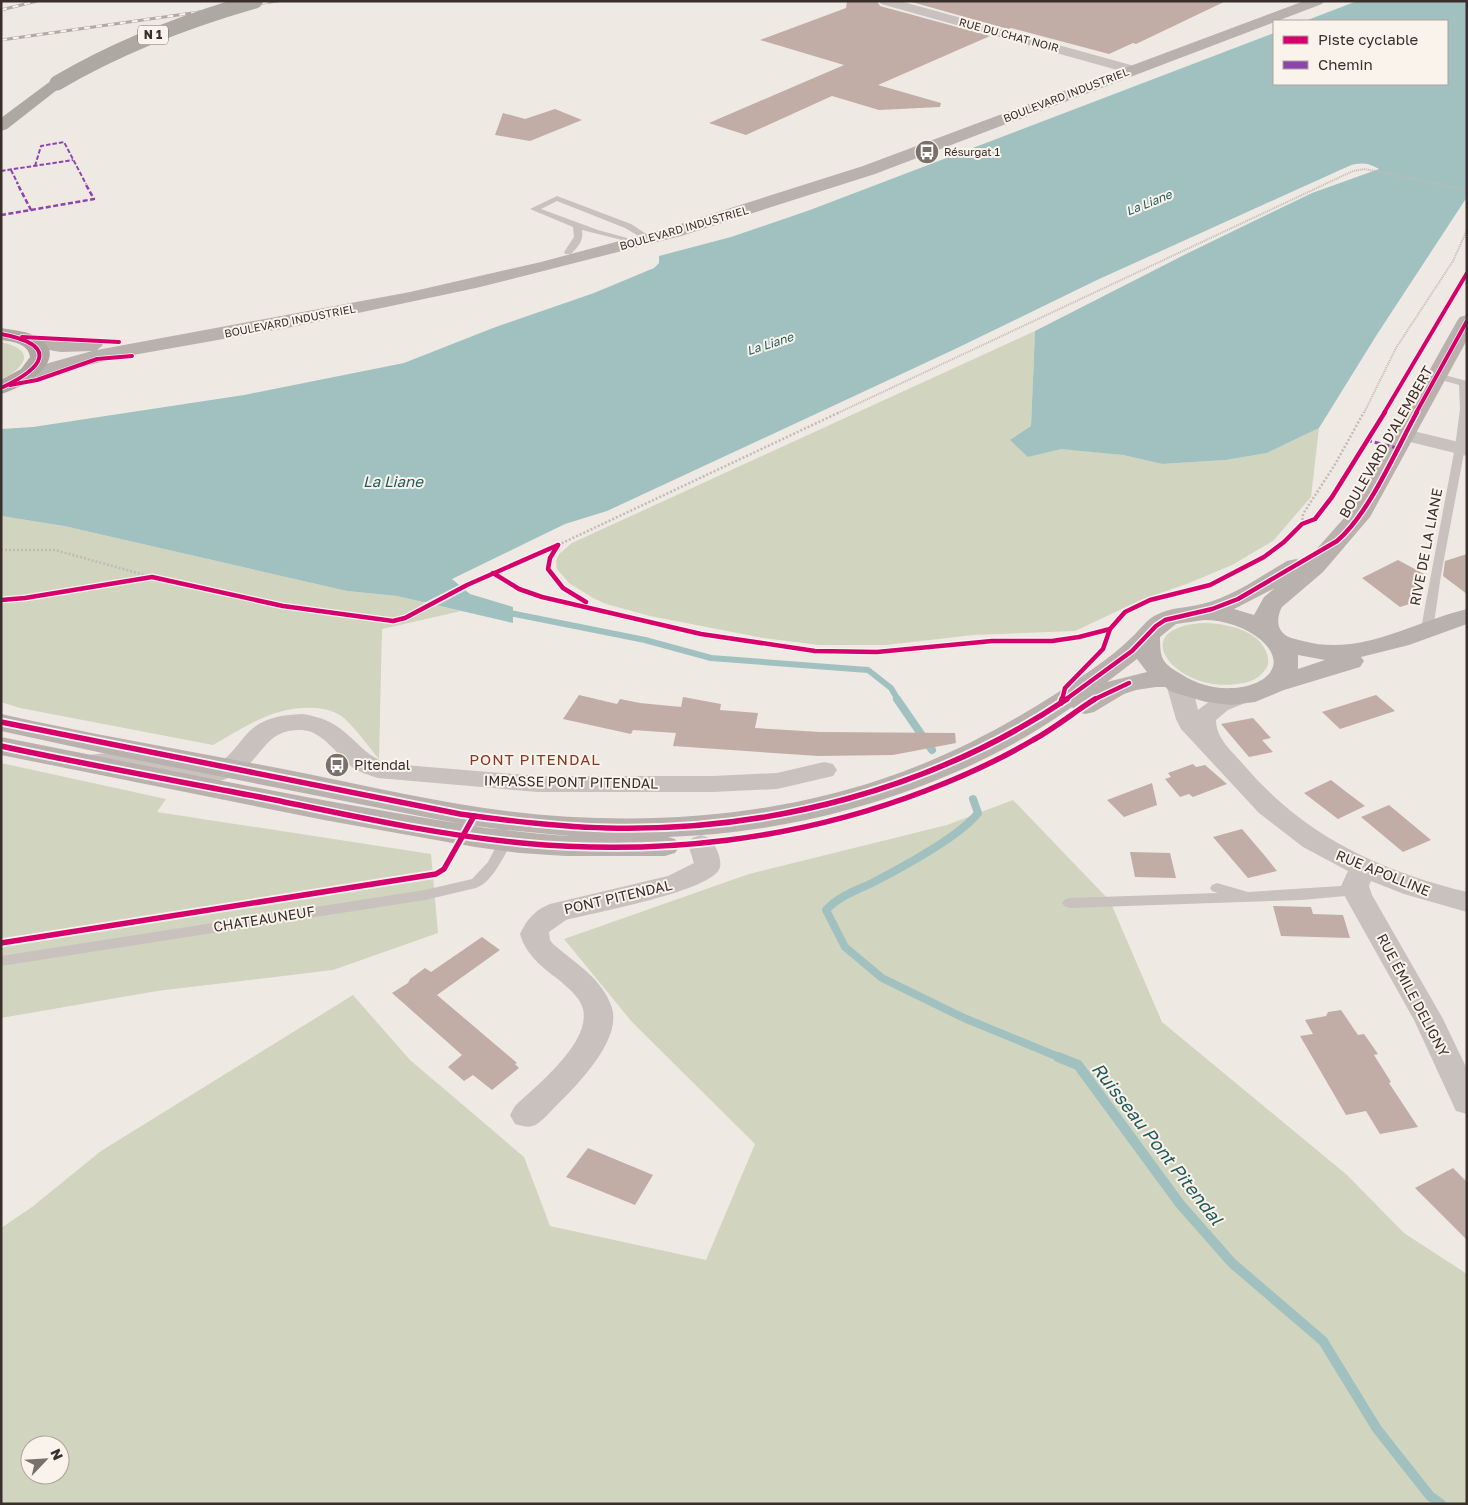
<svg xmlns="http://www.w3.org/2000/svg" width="1468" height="1505" viewBox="0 0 1468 1505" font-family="'Golos Text',sans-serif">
<rect width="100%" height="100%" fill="#efe9e4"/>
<g fill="#d1d4be" fill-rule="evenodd">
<path d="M1035,331L1031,426L1028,457L1061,448L1123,455L1162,464L1226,460L1267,453L1319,428L1311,497L1273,541L1232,565L1189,583L1141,600L1075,631L973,635L886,645H819L763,638L650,616L606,604L593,598L569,583L557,569L556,561L559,554L572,543Z"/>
<path d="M1,342C37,350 26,367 1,380Z"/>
<path d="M1,516L64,526L347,591L397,596L461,611L382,629L379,759C368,746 357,730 344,718C335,711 326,709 316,708C276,705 246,726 213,745L20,708L1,702Z"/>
<path d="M1202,623C1224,623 1259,629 1267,654C1269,660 1269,666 1264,671C1258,680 1247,683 1237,684C1178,693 1123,629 1202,623Z"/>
<path d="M1,763L166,799L157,812L431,854L438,933L333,970L157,991L1,1018Z"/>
<path d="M1013,800L1110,901L1162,1022L1347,1175L1404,1233L1467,1274V1504H1V1228L32,1207L101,1151L353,995L410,1060L524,1157L550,1226L706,1260L755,1144L632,1022L564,939L749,874L947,825ZM30,1445H60V1475H30Z"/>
</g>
<path fill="#a0c1c0" d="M1357,1H1467V197L1376,336L1319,428L1267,453L1226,460L1162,464L1123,455L1061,449L1028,457L1010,440L1031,426L1035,331L1186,254L1312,193L1379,169C1368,163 1361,162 1349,166L1097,280L953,350L607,511L565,524L452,579L470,594L513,607V623L397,596L347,591L64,526L1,516V429L33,427L244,395L404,363L493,328L594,293L654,268L659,263V256L731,237L810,210L1274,33V84H1447V21H1305Z"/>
<path fill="#efe9e4" d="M461,584L468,589L434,607L422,604Z"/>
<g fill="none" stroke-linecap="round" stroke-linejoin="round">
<path stroke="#a0c1c0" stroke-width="6" d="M505,612L645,640L711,658L868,670L891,688L898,700"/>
<g stroke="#a0c1c0" stroke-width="8">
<path d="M897,699L932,750"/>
<path d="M973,799L978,813C960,836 899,869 872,883C855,891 839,896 826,910L845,947L882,978L964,1018L1061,1058"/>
</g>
<path stroke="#a0c1c0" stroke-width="10" d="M1058,1057L1078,1065L1180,1204L1232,1263L1323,1341L1377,1429L1430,1496L1441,1504"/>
</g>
<g fill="#c2aca6">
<path d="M847,1H877L880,6L990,36L878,85L941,103L940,107L879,110L832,96L746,135L709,123L844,65L760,40L846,8Z"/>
<path d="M908,1H1226L1136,44L1133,43L1109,54L1011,28L1008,29Z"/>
<path d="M555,109L582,120L530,141L495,135L503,113L525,119Z"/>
<path d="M1467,554V594L1443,576L1445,561Z"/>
<path d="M1398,560L1424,574L1419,601L1400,607L1362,578Z"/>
<path d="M579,695L617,704L620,699L640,703L681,707L683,697L721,704L720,710L758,713L755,728L820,732L955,733L956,743L893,755L818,756L673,746L676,733L633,730L631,734L563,719Z"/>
<path d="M1376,695L1395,711L1340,729L1322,712Z"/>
<path d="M1253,718L1271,738L1262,740L1273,752L1249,757L1221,724Z"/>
<path d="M1193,764L1196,767L1205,765L1227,784L1193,797L1189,794L1180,797L1165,779L1171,777L1168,773Z"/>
<path d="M1331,780L1345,791L1365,806L1338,819L1304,793Z"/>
<path d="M1152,783L1157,805L1124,817L1107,800Z"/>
<path d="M1389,805L1431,840L1403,852L1361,817Z"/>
<path d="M1242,829L1265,856L1277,871L1248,878L1213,837Z"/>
<path d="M1130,852L1170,853L1176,878L1135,877Z"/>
<path d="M1273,906L1311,907L1313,914L1343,915L1350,938L1281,936Z"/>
<path d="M482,937L500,950L437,995L517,1063L515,1064L519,1068L492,1090L473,1075L464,1081L448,1067L462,1055L392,993L408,983L410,979L425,968L431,972Z"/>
<path d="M1341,1010L1358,1035L1364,1034L1378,1054L1374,1055L1391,1082L1389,1083L1418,1127L1380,1134L1366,1111L1346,1115L1300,1036L1313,1034L1305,1020L1326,1016L1328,1012Z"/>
<path d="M588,1148L653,1175L635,1205L566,1177Z"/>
<path d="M1453,1168L1467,1182V1240L1415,1188Z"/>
</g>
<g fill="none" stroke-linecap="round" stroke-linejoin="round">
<g stroke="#c1bab5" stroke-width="2" stroke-dasharray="1 1" stroke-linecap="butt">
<path d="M838,413L1353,171L1365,169L1467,190"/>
<path d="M1364,413L1396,348L1453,261L1467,230"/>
</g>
<g stroke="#c1bab5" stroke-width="2.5" stroke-dasharray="2 2" stroke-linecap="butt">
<path d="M1302,524L1303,514L1334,466L1364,412"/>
<path d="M558,545L840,412"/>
<path d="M1,550H55L152,577"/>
</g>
<g fill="#c8c1bd" fill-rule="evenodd">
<path d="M557,196L631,224L654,239L647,241L625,228L557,201L541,209L598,230L642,242L638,244L582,230C584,240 578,247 571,254H565L564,252L574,237L573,227L530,209Z"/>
<path d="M1437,373L1467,381V437L1441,575L1433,630L1427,633L1421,630L1424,612L1455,447L1460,409L1459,385L1434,378L1432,376Z"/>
<path d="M505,837L510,839L512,842C504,856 492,883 476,888L425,900L1,966V956L425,890L472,879L488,862L500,839Z"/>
<path d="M1217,883L1248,892L1356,885L1361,887L1363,890L1361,893L1356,895L1302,900L1069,908L1064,906L1062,903L1064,900L1069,898L1218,893L1212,891L1210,888L1212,885Z"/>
</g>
<g fill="#c8c1bd" fill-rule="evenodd">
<path d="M879,1H900L1138,67L1140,70L1138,73H1128L881,4Z"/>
<path d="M1405,429L1467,444V456L1398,439L1395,435L1398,431Z"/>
<path d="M1178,677L1186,679L1194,694L1198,710C1212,699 1231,686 1250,691L1253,696L1250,701L1228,710L1216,720C1216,739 1232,751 1243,764C1303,835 1378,870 1467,892V912L1404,894L1371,881L1369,886L1372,895L1443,1019L1467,1069V1114L1456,1111L1414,1020L1344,895L1341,886L1348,871L1303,847L1259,813L1181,729L1176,719L1166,684L1170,679Z"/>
<path d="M302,714C315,716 327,719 338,727C357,740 368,760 392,764L538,776H713L777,773L824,762L833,764L837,770L833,776L777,789L713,792H538L378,778C369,775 361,773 353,768C338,756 323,731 302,730C264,728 262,761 235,775C200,793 166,776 131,771C115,769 100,772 85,768L81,762L85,756C130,744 171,774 209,766C229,763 238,741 252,729C266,717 284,715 302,714Z"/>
<path d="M701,835L710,838C715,845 722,858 720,867C715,891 591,913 566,920L549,932L550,940L553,944C575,963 603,979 612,1008C622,1041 575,1087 554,1108C549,1113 543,1120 537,1124C529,1129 523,1126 515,1124L510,1115L515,1106C537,1085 591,1043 583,1009C580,997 568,988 559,980C542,967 526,955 520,934C527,919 535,910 550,904L668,876L694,863L688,844L692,838Z"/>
</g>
<g fill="#b9b1ad" fill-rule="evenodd">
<path d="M1304,1H1324L1322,4L875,174L681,236L476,288L292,327L116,358L27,381L20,379L17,375L20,371L92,351L61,352L24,346L21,342L24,338C36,335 48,339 60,340C73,341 87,337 100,341L103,345L97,350L410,292L541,262L668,228L863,166Z"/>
<path d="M1467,315V340L1370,517L1323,572L1282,607C1278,614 1276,625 1282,632C1287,638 1295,639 1303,641C1360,657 1413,622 1467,609V624L1409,645L1361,657L1364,661L1360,667L1284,690L1255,702L1231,705L1206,702L1172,692L1165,687H1156L1136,690L1124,694L1094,712L1085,714L1076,712L1072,707C960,787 806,833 668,837L675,839L680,846L675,853L665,856H566L520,853L475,847L324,820L1,755V737C119,760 237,785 356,806C426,818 495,831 566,836H569L486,828L435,819L107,754L1,731V714C95,735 189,751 283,769C350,782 417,798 484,808C624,828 769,821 902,772C972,746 1034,710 1094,668C1107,659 1120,649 1131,638C1140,630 1146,620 1156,615C1171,607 1187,608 1202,604C1232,597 1261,576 1287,561L1296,559L1305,562L1352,509L1457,321L1460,317ZM1275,588L1264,597L1254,615L1234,609ZM1204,620C1224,620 1246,627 1261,640C1291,667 1262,687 1232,688C1214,689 1196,684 1181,674C1174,670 1165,665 1162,657C1160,651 1160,643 1160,637L1176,624ZM1298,655L1325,660L1298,669ZM1137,659L1147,672L1107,682Z"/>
</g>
<g fill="#aea8a3" fill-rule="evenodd">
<path d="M57,78L62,80L65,83L62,86L7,129L1,131V118L52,80Z"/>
<path d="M1,328C13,330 28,331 39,338C72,360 21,389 1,394V380L21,369L30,357C28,343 13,342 1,340Z"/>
</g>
<g stroke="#b0aaa6" stroke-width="3">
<g id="rail">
<path d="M1,10L37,1"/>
<path d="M1,40L277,1"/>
</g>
</g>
<use href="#rail" stroke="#faf3ec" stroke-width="2" stroke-dasharray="6" stroke-linecap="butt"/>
<path stroke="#aea8a3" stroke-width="15" d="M57,83C120,46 185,21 255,1"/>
<g stroke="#8e44ad" stroke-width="2" stroke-dasharray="4.5 2" stroke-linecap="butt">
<path d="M35,166L41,146L64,142L86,184"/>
<path d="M11,170L18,184"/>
<path d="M1,171L73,160"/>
</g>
<g stroke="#8e44ad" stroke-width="2.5" stroke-dasharray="5 2.5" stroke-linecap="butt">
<path d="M31,210L94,199L85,183"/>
<path d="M1,215L31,210L17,183"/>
</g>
<path stroke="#8e44ad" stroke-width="3" stroke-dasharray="6 3" stroke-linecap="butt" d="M1366,440L1397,448"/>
<g stroke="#faf3ec" stroke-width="5.5">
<g id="cycleway-far2">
<path d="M1,334C60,345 44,368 1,388"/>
<path d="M22,337L119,342"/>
<path d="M10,385L37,380L97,359L132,356"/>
<path d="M1384,413L1467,273"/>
<path d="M1416,413L1467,321"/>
</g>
</g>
<g stroke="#faf3ec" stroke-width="7">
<g id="cycleway-far1">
<path d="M558,545L550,558L548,569L563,588L586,602"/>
<path d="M493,573L519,589L542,597L701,634L815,651L877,652L992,641H1052L1079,637L1110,629"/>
<path d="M1,600L25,598L152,577L283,606L393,621L405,618L467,585L558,545"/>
<path d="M1062,700L1065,688L1103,649L1110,629L1125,612L1150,600L1210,585L1264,557L1284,542L1302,524L1315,519L1332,497L1385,412"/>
<path d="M1065,700L1132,651L1156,626L1165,620L1212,609L1238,599L1337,541C1369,514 1396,450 1417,412"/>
<path d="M1093,700L1129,683"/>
</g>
</g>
<g stroke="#faf3ec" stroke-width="9">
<g id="cycleway">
<path d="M1061,703L1062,699"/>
<path d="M1,722L460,814C509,821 558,827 607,828C769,832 932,789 1067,699"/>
<path d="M1,746C92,766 184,782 275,800C357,817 439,835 522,843C659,856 797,840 925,791C962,777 999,760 1033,740C1055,728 1074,712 1095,699"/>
<path d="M1,943L436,874L444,869L474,816"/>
</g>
</g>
<use href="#cycleway-far2" stroke="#d6006c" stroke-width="4"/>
<use href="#cycleway-far1" stroke="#d6006c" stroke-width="4.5"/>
<use href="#cycleway" stroke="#d6006c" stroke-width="5.5"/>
</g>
<defs>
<g id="bus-disc" transform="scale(1.25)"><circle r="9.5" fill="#796f6b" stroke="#faf3ec"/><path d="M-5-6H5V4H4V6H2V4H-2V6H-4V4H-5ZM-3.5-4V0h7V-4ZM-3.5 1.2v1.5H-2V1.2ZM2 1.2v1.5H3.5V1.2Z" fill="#fff"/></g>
</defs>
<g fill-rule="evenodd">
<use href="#bus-disc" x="927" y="152"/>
<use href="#bus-disc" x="337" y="765"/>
</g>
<g text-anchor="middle" stroke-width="4" stroke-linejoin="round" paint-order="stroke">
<g font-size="11" fill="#392e2a" stroke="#faf3ec">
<text transform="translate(1009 35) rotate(15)" y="4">RUE DU CHAT NOIR</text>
<text transform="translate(1066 95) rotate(-21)" y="4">BOULEVARD INDUSTRIEL</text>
<text transform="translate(684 228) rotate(-16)" y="4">BOULEVARD INDUSTRIEL</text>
<text transform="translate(290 321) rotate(-11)" y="4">BOULEVARD INDUSTRIEL</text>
</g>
<g font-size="11" fill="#392e2a" stroke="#faf3ec" text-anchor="start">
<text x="944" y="156">Résurgat 1</text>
</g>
<rect fill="#faf3ec" stroke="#736964" stroke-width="1" x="138" y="25.5" width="30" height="19" rx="4"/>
<g font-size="12" font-weight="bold" fill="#392e2a">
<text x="153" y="39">N 1</text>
</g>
<g font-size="12" font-style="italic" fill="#1f5a5b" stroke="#faf3ec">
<text transform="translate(1149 203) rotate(-22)" y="4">La Liane</text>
<text transform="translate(770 344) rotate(-18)" y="4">La Liane</text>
</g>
<g font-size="14" fill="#392e2a" stroke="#faf3ec">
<text transform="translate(1386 442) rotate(-60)" y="5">BOULEVARD D'ALEMBERT</text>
<text transform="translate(1426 547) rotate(-79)" y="5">RIVE DE LA LIANE</text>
<text transform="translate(571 782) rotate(1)" y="5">IMPASSE PONT PITENDAL</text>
<text transform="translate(1383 873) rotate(22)" y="5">RUE APOLLINE</text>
<text transform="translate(618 897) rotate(-13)" y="5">PONT PITENDAL</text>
<text transform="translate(264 919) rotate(-9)" y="5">CHATEAUNEUF</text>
<text transform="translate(1413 995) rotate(62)" y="5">RUE ÉMILE DELIGNY</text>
</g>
<g font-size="14" fill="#392e2a" stroke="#faf3ec" text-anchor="start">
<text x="354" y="770">Pitendal</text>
</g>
<g font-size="15" font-style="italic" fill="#1f5a5b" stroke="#faf3ec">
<text x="393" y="487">La Liane</text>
</g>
<g font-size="15" letter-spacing="1" fill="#893623" stroke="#faf3ec">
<text x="535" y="765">PONT PITENDAL</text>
</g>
<g font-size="18" font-style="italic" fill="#1f5a5b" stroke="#faf3ec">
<text transform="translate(1157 1144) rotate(52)" y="6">Ruisseau Pont Pitendal</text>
</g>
</g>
<rect width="1468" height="1505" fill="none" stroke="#392e2a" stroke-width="5"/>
<rect x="1273" y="20" width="175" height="65" fill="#faf3ec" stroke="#ada49e"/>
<rect x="1283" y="36" width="25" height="8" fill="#d6006c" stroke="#ada49e"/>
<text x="1318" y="45" font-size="15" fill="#392e2a">Piste cyclable</text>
<rect x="1283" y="61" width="25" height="8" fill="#8e44ad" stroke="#ada49e"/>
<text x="1318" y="70" font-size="15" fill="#392e2a">Chemin</text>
<g transform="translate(45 1460) rotate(65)"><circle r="24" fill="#faf3ec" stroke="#ada49e"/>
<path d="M0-4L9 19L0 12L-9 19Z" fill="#796f6b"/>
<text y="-8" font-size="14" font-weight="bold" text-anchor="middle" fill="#392e2a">N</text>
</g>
</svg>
